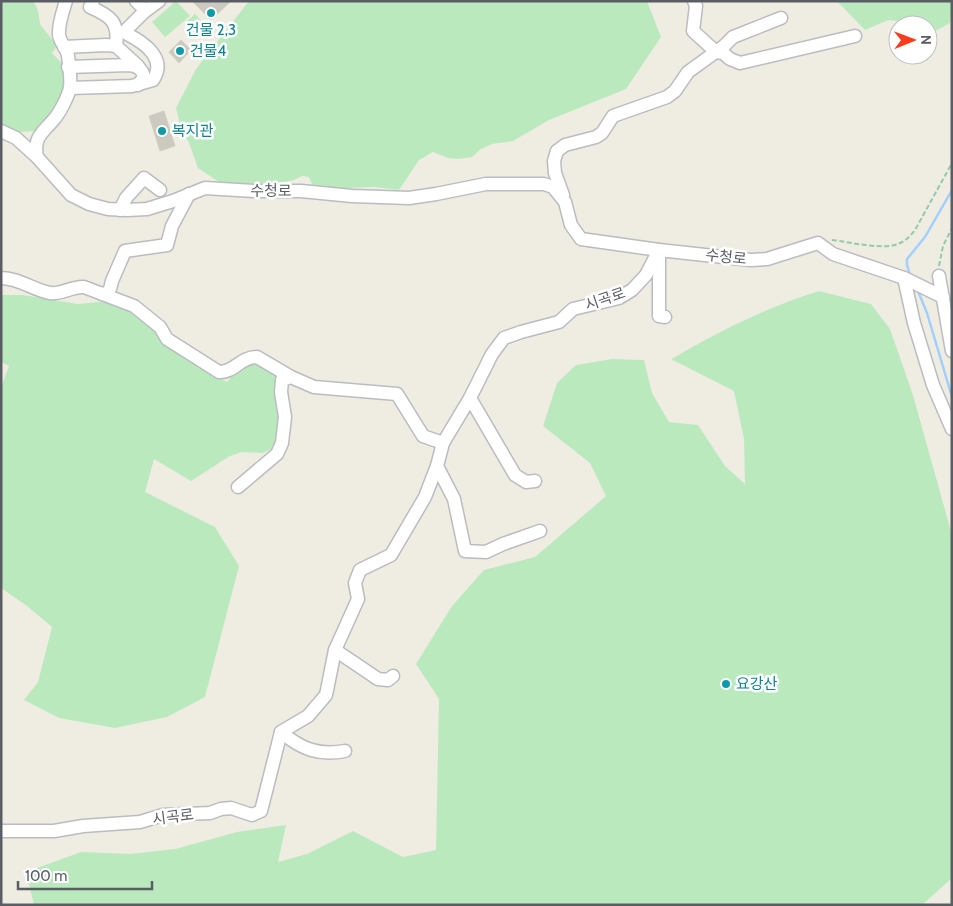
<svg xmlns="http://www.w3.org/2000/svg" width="953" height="906" viewBox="0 0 953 906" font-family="Cabin,'Noto Sans KR',sans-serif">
<rect width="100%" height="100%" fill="#efede2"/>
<g fill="#bbe9be">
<path d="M1,1H33L38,10L40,24L57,46L52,53C55,57 60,60 63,65C73,85 50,117 37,131L16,132L1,124Z"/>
<path d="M176,1L190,16L165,37L152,22Z"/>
<path d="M249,1H647L661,37L626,89L549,120L513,141L492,144L481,149L472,157L458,159L448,158L433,152L419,160L399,190L374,187L323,189L312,184L309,177L302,176L294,180L272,185L219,182L198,168L189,143L180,124L176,108L196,69Z"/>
<path d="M837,1H952L950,23L928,35V25H900L898,21L888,20L865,30Z"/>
<path d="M195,14L205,25L196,35L185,23Z"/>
<path d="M819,291L871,304L890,329L913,395L952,535V878L922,905H34L26,872L81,852L130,854L175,849L237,832L286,825L278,862L307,854L353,831L403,857L436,850L439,699L416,664L452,606L484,570L535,557L606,496L590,463L543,426L557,383L576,365L612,359L644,360L652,393L669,422L698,425L725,466L745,484L744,439L734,391L671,359C718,332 767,307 819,291Z"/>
<path d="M1,295H23L78,304L109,301L130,311L152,325L160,338L175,352L227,382L237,369L260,361L278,376L281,432L275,447L263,453L242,452L230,456L191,481L154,459L145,492L215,527L239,566L205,697L167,717L115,728L59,718L24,700L38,682L52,627L27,606L1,588V387L9,366L1,362Z"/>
</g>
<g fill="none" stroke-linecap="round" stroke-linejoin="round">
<g stroke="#a1d0ff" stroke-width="2.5">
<path d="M910,275L907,265V259L925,237L952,190"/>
<path d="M918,291L927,313L952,397"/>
</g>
</g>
<g fill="#ccc9c1" stroke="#d4cfbf">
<path d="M192,1H231L211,20Z"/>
<path d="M181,40L191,50L179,63L169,52Z"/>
<path d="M164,111L175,146L160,151L149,116Z"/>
</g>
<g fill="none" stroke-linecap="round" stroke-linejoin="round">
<g stroke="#babcc2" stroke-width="15">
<g id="minor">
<path d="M93,1L90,7C111,16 119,22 116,46"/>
<path d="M694,1L696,6L693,31L716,52L723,53L730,59L740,63L855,36"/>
<path d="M144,12L159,1"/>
<path d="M64,47L106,45L116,46L138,66"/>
<path d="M68,67L129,65C137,66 142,68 144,77L138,85"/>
<path d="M70,88L132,86L153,80C167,59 145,43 127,34L125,31L144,12V9L136,1"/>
<path d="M1,131L16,138L37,157L71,195L89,204L108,209L127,210L147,209L173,201L205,188L254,191H301L352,196L409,198L436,194L486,184H544L553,187L565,202L571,225L581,239L659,250L751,260L767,259L818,243L833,254L904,278L943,297"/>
<path d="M37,157C33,136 43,133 55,118C60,112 69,95 70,87C71,81 69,58 67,52C65,46 60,42 59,35C58,25 63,11 66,1"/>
<path d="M563,195L555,173L554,161L557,151L565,145L596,137L602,133L613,116L667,97L675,91L688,72L724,46L733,37L781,18"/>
<path d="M120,210L126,198L144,178L160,190"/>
<path d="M659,253V316L665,317"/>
<path d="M939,276L952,351"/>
<path d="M1,278C19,278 33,290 50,293C61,295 72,286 84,287L134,306L160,327L167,339L219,372C234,373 240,357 257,357L291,377"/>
<path d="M904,278L914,323L933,385L952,429"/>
<path d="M102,294L107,293L110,289L112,281L125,251L167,245L172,226L189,194"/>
<path d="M470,398L515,475L526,482L535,481"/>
<path d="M437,466L454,499L465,551L486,552L503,544L540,531"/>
<path d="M238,487L277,454L282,443L285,417L281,392L282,380L291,377L314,387L397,394L423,436L443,443"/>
<path d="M335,650L378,679L388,680L393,676"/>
<path d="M281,732C301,749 319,756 345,751"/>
<path d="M1,831H54L83,826L140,822L163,815L210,813L221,809L231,808L252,815L261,811L281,732L308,716L326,695L335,650L358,599L355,583L360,570L391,555L425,497L437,466L443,443L470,398L492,354L504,338L521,332L559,322L573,309L619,298L632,290L646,275L659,250"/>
</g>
</g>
<g stroke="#94caa7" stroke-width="2" stroke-dasharray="5 2.5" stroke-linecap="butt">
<path d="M832,240C850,242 885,251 900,243C907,240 911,235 915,230L952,163"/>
<path d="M939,266L943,246L952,228"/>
</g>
<use href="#minor" stroke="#fff" stroke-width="12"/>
</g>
<g fill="#0f9aa8" stroke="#fff" stroke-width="2">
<circle cx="211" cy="13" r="5"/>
<circle cx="180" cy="51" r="5"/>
<circle cx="162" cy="131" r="5"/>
<circle cx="726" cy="684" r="5"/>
</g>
<g text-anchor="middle" stroke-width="5" stroke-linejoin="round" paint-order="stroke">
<g font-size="15" fill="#0d838f" stroke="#fff" text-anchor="start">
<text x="211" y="35" text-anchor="middle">건물 2,3</text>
<text x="190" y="56">건물4</text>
<text x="172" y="136">복지관</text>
<text x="736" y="689">요강산</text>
</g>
<g font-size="15" fill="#5a5e64" stroke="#fff">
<text x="271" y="196">수청로</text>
<text transform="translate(726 257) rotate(6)" y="5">수청로</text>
<text transform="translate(605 299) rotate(-19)" y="5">시곡로</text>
<text transform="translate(173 817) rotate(-7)" y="5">시곡로</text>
</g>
</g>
<rect width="953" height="906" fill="none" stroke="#5a5e64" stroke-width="5"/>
<g transform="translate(913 40) rotate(89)"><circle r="24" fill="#ffffff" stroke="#bdbfc1"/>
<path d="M0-4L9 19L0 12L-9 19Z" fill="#fb3b1c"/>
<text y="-8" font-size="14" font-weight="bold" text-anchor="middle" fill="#5a5e64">N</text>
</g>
<path d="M18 881v8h134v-8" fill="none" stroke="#5a5e64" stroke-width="2.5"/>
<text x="25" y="881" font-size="15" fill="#5a5e64" stroke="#ffffff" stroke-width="4" paint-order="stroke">100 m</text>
</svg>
